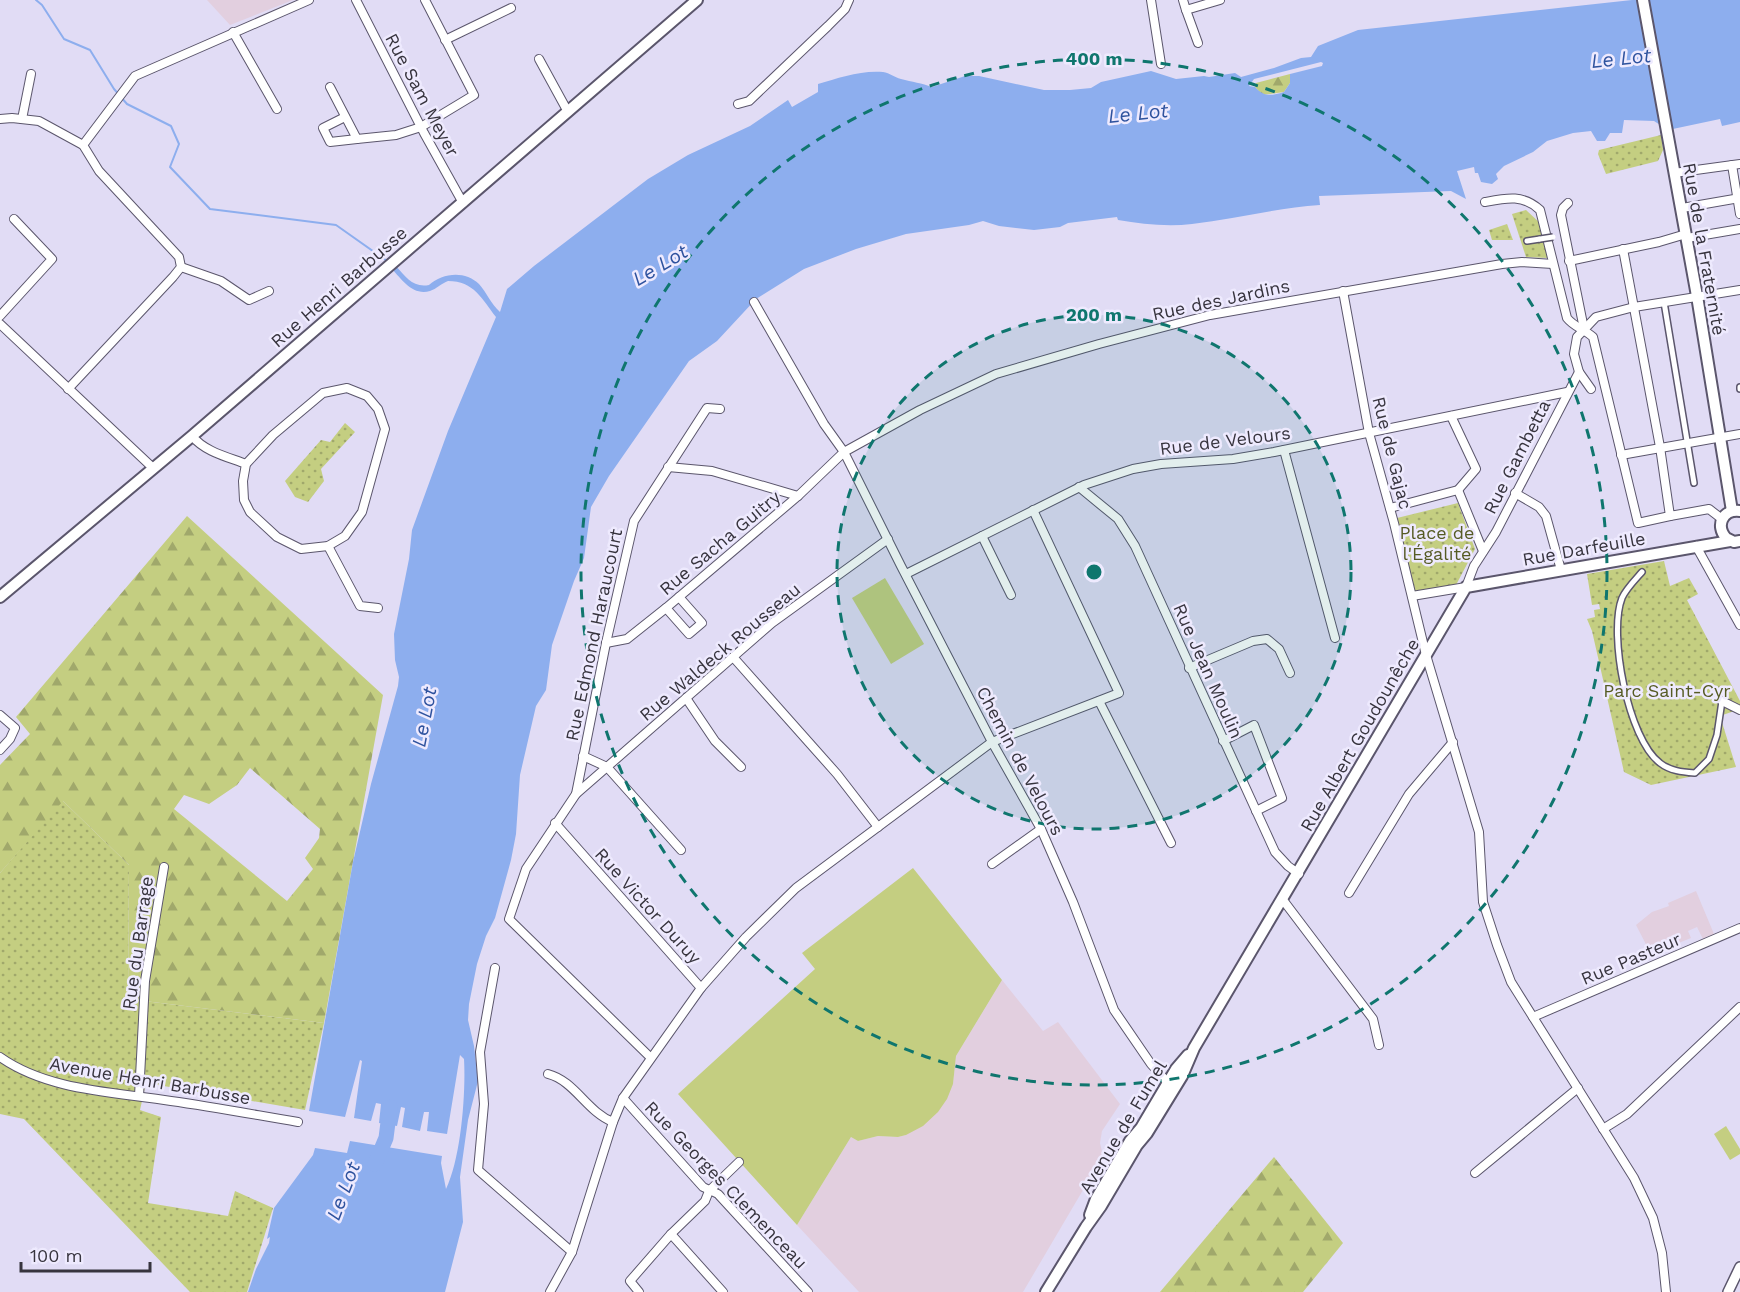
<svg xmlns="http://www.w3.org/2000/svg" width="1740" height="1292" viewBox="0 0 1740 1292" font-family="'Work Sans',sans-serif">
<defs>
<pattern id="grass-dots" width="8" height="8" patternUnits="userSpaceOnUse" patternTransform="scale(1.5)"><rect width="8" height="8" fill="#c4ce81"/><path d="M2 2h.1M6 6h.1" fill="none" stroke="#a0a86b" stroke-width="1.8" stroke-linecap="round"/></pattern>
<pattern id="forest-firs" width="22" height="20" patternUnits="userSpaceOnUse" patternTransform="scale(1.5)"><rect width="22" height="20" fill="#c4ce81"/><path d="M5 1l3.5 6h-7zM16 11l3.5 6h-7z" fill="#a0a86b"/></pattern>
</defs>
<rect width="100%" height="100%" fill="#e1dcf5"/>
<g fill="#e2cfdf">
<path d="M207,0H293L230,25Z"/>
<path d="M1696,891L1714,934L1703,939L1697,927L1688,931L1691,938L1651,954L1636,925L1652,912L1669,906L1668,903Z"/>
<path d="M1002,980L1043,1031L1058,1022L1120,1104L1102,1131L1100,1143L1103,1156L1023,1292H859L797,1225L851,1137L858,1141L878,1136L898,1137L906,1135L953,1084L956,1056Z"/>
</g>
<g fill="url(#grass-dots)">
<path d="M1661,135L1663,150L1658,161L1606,174L1598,154L1599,150Z"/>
<path d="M1526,210L1540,223L1548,258L1526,257L1512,214Z"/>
<path d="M1507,224L1513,240H1492L1489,230Z"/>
<path d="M345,423L355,432L321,469L324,481L308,502L295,497L285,481L321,440L330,442Z"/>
<path d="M1458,503L1475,549L1456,585L1415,593L1397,518Z"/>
<path d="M1664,561L1670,586L1689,578L1698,594L1687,600L1740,701V709L1720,716L1736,767L1651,785L1624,772L1592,631L1587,619L1595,617L1594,610L1600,609L1599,604L1592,605L1587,574Z"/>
<path d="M62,800L129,865L128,999L324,1023L305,1110L146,1083L140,1110L161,1117L148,1203L228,1216L235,1191L273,1208L247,1292H190L24,1119L0,1114V873Z"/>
</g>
<g fill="url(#forest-firs)" fill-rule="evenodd">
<path d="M1290,74V83L1284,92L1262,95L1255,87L1256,83Z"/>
<path d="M187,516L383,695L324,1023L128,999L129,865L63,801L0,873V765L30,734L16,717ZM250,768L320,829L319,838L305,858L313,869L287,901L174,809L184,795L209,804L237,785Z"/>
<path d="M1274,1157L1343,1243L1303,1292H1160Z"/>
</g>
<g fill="#c4ce81">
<path d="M885,578L924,644L891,664L852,598Z"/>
<path d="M913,868L1002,980L956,1056L953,1084L947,1099L938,1112L923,1126L906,1135L898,1137L878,1136L858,1141L851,1137L797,1225L678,1094L815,969L802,953Z"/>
<path d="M1726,1126L1740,1149V1154L1730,1160L1714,1134Z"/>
</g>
<path fill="#8daeee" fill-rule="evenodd" d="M1632,0H1740V122L1722,126L1720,119L1668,130L1654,121L1624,120L1622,133H1610L1605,141H1597L1591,131L1573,133L1547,141L1533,152L1504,166L1496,174L1498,179L1492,184L1481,182L1478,173H1475L1474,167L1457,171L1466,199L1451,191L1319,196L1320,205C1277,208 1235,219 1192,224C1167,227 1142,224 1118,220L1117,217L1068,223L1060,227L1034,230L999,226L983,221L969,225L906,234L856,249L804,269L756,299L717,341L689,361L609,476L591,507L584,558L574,581L552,645L546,690L536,706L520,775L516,834L511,860L495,918L486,936L477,964L469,1004L468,1020L474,1046L478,1081L468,1120L460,1177L463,1222L445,1292H248L256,1269L269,1243L270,1237L267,1239L274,1208L313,1155L315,1148L347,1153L350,1141L442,1156L441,1163L446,1189C461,1158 466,1093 464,1059L460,1055L447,1134L427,1131L429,1112H424L420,1131L402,1127L405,1108L401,1107L397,1126L379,1123L381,1104L376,1103L371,1121L354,1118L362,1061L360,1060L345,1117L309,1111L353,862L371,784L398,686L399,677L395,660L394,634L409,559L412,530L448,431L496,317C482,299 474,281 448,281C442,283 436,289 430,291C413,296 402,280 392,269L396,266C406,277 413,288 429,285C442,273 465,270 479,284C487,293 491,304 500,312L507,289L534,266L648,179L688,155L750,126L788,100L792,107L818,92V84C838,78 861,70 883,72C890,73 894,77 901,79C912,82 922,83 932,87L965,76H979L1044,90H1070L1091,88L1101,82L1151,71L1176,79L1204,76L1209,77L1235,73L1241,77L1274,68L1301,58L1311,57L1318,46L1358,30ZM1321,62L1323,63L1322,66L1290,74V83L1284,92C1271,96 1264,97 1255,87L1249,86L1254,79Z"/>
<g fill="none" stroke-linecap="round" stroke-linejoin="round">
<path stroke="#8daeee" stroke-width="2" d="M36,0L42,5L64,39L90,50L114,89L127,104L171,126L179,144L170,167L210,209L336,225L387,261"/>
<path stroke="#8daeee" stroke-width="15" d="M375,1164L386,1138L390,1107"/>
<g stroke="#5b566c" stroke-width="8">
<g id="pedestrian">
<path d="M1527,241L1540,239"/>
<path d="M1664,302L1694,483"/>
<path d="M1740,387V389"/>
<path d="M1642,572C1635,580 1626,589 1622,598C1608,634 1628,739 1660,763C1670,771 1683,772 1695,773L1709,759L1717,735L1722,701"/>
</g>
</g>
<g stroke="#5b566c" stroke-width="10">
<g id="minor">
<path d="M356,0L424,133L463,203"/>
<path d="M1151,0L1161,64"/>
<path d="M1183,0L1186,10L1220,0"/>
<path d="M1186,10L1198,43"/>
<path d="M233,32L277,109"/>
<path d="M445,40L511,8"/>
<path d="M539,59L568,112"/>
<path d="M330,87L357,139L396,135L421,127L474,95L425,0"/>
<path d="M738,104L749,101L828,26L845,9L849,0"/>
<path d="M345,117L323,128L330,142L357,139"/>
<path d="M0,119L12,118L39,121L83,145L99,171L179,257L181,267L173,277L68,389"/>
<path d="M22,119L31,74"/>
<path d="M83,145L135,76L309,0"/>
<path d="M1732,165L1740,214"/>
<path d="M1674,173L1740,164"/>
<path d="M1485,202C1506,198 1523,194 1540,210L1567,318C1574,327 1584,329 1593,337L1638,523L1670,516"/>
<path d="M1568,203L1563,208L1561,215L1584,329"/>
<path d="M1682,208L1740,198"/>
<path d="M1687,238L1740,229"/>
<path d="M1623,249L1660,447L1670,516L1709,509L1722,519"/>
<path d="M1569,261L1659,242L1686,234"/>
<path d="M181,267L221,281L249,300L269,291"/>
<path d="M1343,291L1369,433L1394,523L1426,655L1479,832L1483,902L1497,945L1511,982L1634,1178L1653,1218L1662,1253L1666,1292"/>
<path d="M754,302L824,424L844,452L901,566L992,742L1041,829L1073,902L1114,1010L1151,1064L1168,1083"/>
<path d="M0,316L52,259L14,219"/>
<path d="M0,324L153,468"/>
<path d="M347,388L367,396L378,409L385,429L362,512L345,536L328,546L301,549L277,537L250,512L244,500L243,481L246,464L273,435L323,393Z"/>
<path d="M1591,389L1579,372L1574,354L1577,337L1596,317L1634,307L1740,290"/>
<path d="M192,436C205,452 228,457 246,464"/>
<path d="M1284,450L1335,638"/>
<path d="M1621,455L1740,434"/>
<path d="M668,467L712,471L798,496"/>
<path d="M1079,487L1118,519L1135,546L1275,852L1288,866L1299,874"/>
<path d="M1458,490L1483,551"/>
<path d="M1515,493L1539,507L1546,516L1561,570"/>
<path d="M1390,508L1458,490L1476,469L1451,416"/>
<path d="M982,536L1011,595"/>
<path d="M328,546L360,606L378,608"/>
<path d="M1696,546L1740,625"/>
<path d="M906,574L1084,485L1133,469L1161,464L1233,459L1274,452L1567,392"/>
<path d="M1412,596L1466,587L1474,566L1496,532L1579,372"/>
<path d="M666,608L689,634L702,623L679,597"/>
<path d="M606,643L627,639L666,608L798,496L844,452L920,410L996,374L1099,344L1210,315L1502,264L1522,262L1553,264"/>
<path d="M733,657L837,774L878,827"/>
<path d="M1189,668L1253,641L1267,639L1279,649L1290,673"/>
<path d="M686,698L715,741L741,767"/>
<path d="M1099,701L1171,843"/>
<path d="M1722,701L1740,710"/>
<path d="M0,715L15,728L10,739L0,750"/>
<path d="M1223,741L1254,725L1282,798L1256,811"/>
<path d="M583,756L607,767L681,850"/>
<path d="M576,794L772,623L888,539"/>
<path d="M992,864L1041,829"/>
<path d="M1349,893L1409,794L1453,742"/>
<path d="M1283,900L1373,1019L1379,1045"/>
<path d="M495,968L480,1052L484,1104L478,1170L572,1252"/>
<path d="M701,988L746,937L796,888L992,742L1119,693L1033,510"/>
<path d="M1533,1017L1740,928"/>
<path d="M0,1057C48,1091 115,1092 171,1101C214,1107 256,1115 298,1122"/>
<path d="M650,1057L509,919L526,869L576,794L606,643L634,521L707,408L720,409"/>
<path d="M548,1074C575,1081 587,1112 613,1122"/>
<path d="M139,1096L145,981L164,867"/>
<path d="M623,1098L703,1187L718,1194L808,1292"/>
<path d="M1603,1129L1627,1114L1740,1007"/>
<path d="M1475,1173L1578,1088"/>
<path d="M671,1234L723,1292"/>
<path d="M550,1292L572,1252L613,1122L623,1098L701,988L555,823"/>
<path d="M639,1292L630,1281L671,1234L705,1201L709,1191L739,1162"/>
</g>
</g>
<g stroke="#5b566c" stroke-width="12">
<path id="tertiary" d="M1728,1292L1740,1267"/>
</g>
<g stroke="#5b566c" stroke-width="14">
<g id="secondary">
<path d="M1643,0L1697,296L1732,511"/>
<path d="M1740,511C1723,509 1715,525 1726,538L1734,542L1740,541"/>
<path d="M0,597L192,436L697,0"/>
<path d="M1090,1215L1096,1199L1130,1141L1141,1128L1176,1069L1188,1055"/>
<path d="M1046,1292L1086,1227L1101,1206L1137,1145L1147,1133L1182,1076L1194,1048L1466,587L1730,541"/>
</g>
</g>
<use href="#pedestrian" stroke="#fff" stroke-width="5"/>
<use href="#minor" stroke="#fff" stroke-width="8"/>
<use href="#tertiary" stroke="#fff" stroke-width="9"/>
<use href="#secondary" stroke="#fff" stroke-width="10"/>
<g stroke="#5b566c" stroke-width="8" stroke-linecap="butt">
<path id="pedestrian-bridge" d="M1540,239L1553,237"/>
</g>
<use href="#pedestrian-bridge" stroke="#fff" stroke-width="5"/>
</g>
<circle cx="1094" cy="572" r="257" fill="#0f766e" fill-opacity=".12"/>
<g fill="none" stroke="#0f766e" stroke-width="3" stroke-dasharray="10 8">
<circle cx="1094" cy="572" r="257"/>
<circle cx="1094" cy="572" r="513"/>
</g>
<g text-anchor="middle" stroke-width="5" stroke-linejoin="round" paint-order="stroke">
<g font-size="18" fill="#37343e" stroke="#eeeafe">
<text transform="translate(422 95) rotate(62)" y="6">Rue Sam Meyer</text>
<text transform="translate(1704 249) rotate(80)" y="6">Rue de la Fraternité</text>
<text transform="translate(339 287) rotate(-41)" y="6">Rue Henri Barbusse</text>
<text transform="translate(1221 300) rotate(-12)" y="6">Rue des Jardins</text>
<text transform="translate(1225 441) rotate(-7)" y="6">Rue de Velours</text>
<text transform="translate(1392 453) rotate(76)" y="6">Rue de Gajac</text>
<text transform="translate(1517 457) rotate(-63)" y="6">Rue Gambetta</text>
<text transform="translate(720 543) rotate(-40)" y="6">Rue Sacha Guitry</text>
<text transform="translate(1584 549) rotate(-10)" y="6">Rue Darfeuille</text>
<text transform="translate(594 635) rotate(-78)" y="6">Rue Edmond Haraucourt</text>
<text transform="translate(720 652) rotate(-40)" y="6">Rue Waldeck Rousseau</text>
<text transform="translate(1208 671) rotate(66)" y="6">Rue Jean Moulin</text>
<text transform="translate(1360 735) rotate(-60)" y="6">Rue Albert Goudounêche</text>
<text transform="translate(1020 761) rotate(62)" y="6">Chemin de Velours</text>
<text transform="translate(648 906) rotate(48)" y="6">Rue Victor Duruy</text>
<text transform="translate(138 943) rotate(-82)" y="6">Rue du Barrage</text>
<text transform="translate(1631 959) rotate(-23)" y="6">Rue Pasteur</text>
<text transform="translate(150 1081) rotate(10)" y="6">Avenue Henri Barbusse</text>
<text transform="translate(1123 1127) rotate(-59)" y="6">Avenue de Fumel</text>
<text transform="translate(726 1185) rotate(46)" y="6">Rue Georges Clemenceau</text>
</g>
<g font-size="18" fill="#565b24" stroke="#eeeafe">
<text x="1437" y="539">Place de<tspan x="1437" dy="21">l'Égalité</tspan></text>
<text x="1667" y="697">Parc Saint-Cyr</text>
</g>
<g font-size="20" font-style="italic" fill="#2e529e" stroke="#eeeafe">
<text transform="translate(1621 58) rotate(-6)" y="7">Le Lot</text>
<text transform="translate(1138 113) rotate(-6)" y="7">Le Lot</text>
<text transform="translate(660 265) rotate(-31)" y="7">Le Lot</text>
<text transform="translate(424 717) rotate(-79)" y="7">Le Lot</text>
<text transform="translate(343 1191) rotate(-69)" y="7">Le Lot</text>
</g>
</g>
<circle cx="1094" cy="572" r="9" fill="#0f766e" stroke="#eeeafe" stroke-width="3"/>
<g font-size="18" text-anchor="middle" font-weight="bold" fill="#0f766e" stroke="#eeeafe" stroke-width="5" stroke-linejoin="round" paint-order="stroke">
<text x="1094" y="65">400 m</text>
<text x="1094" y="321">200 m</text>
</g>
<path d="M21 1262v9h129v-9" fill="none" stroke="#37343e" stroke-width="3"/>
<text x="30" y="1262" font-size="18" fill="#37343e" stroke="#eeeafe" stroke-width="4.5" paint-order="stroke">100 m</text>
</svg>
